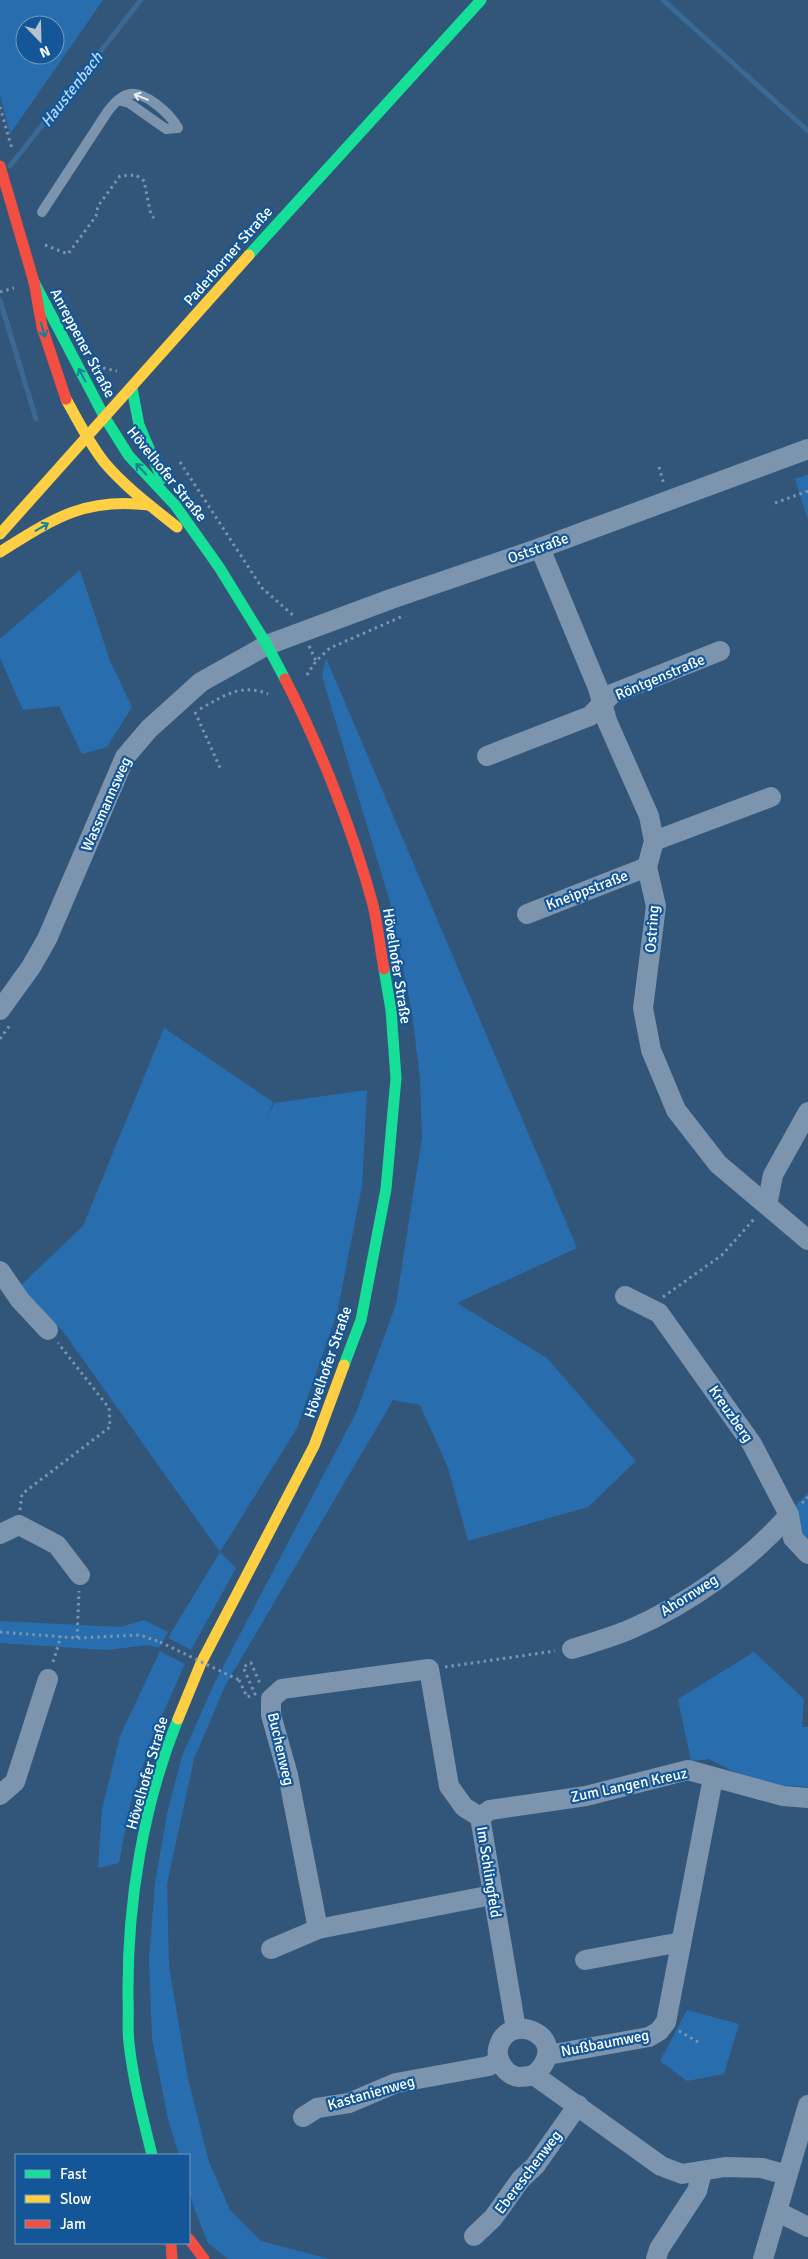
<svg xmlns="http://www.w3.org/2000/svg" width="808" height="2259" viewBox="0 0 808 2259" font-family="Signika,sans-serif">
<rect width="100%" height="100%" fill="#32567a"/>
<g fill="#286eae" fill-rule="evenodd">
<path d="M0,0H103L10,134L0,95ZM25,25H55V55H25Z"/>
<path d="M808,475V520L795,479Z"/>
<path d="M80,570L110,661L132,707L107,747L82,754L59,706L23,710L0,658V639Z"/>
<path d="M326,658L577,1248L457,1303L547,1358L636,1461L588,1507L468,1541L448,1468L420,1405L393,1400L225,1686L194,1759L167,1884L169,1967L188,2079L209,2162L230,2210L261,2241L329,2259H228L208,2243L194,2208L189,2190V2155H179L168,2119L152,2038L149,1959L155,1883L167,1814L182,1756L215,1682L356,1413L396,1304L422,1138L420,1078L412,1013L390,902L322,676Z"/>
<path d="M164,1028L273,1102L267,1120L274,1103L367,1090L362,1186L337,1313L297,1428L220,1552L236,1568L191,1650L168,1638L220,1552L62,1330L17,1289L83,1226Z"/>
<path d="M808,1493V1550L792,1509Z"/>
<path d="M144,1620L168,1632L159,1648L149,1645L107,1650L0,1643V1621L120,1627Z"/>
<path d="M160,1651L185,1664L153,1735L130,1805L119,1863L98,1868L102,1809L120,1736Z"/>
<path d="M754,1652L804,1699L802,1727H808V1787L757,1784L709,1759L691,1761L678,1699Z"/>
<path d="M687,2010L739,2024L724,2074L687,2081L660,2061Z"/>
</g>
<g fill="none" stroke-linecap="round" stroke-linejoin="round">
<g stroke="#3a6996" stroke-width="5">
<path d="M663,0L808,131"/>
<path d="M10,166L141,0"/>
<path d="M0,300L36,419"/>
</g>
<g stroke="#7c94ad" stroke-width="3" stroke-dasharray="2.5 4" stroke-linecap="butt">
<path d="M0,107L12,149"/>
<path d="M45,245L68,254L96,216L98,206L120,176L136,175L144,181L151,215L154,218"/>
<path d="M0,292L14,288"/>
<path d="M103,368L117,371"/>
<path d="M180,462L262,588L294,616"/>
<path d="M659,467L664,485"/>
<path d="M775,503L808,491"/>
<path d="M309,646L316,661L330,648L403,616"/>
<path d="M307,675L316,661"/>
<path d="M200,709C224,696 240,683 268,694"/>
<path d="M195,712L221,770"/>
<path d="M0,1039L10,1025"/>
<path d="M663,1297L722,1255L755,1218"/>
<path d="M802,1503L808,1497"/>
<path d="M20,1510L22,1494L110,1427L109,1408L58,1343"/>
<path d="M0,1632L77,1638L140,1635L160,1642"/>
<path d="M77,1638L79,1591"/>
<path d="M53,1662L61,1636"/>
<path d="M445,1667L555,1651"/>
<path d="M239,1680L247,1697L255,1694L243,1667L251,1663L261,1686"/>
<path d="M679,2031L698,2042"/>
</g>
<path stroke="#7c94ad" stroke-width="10" d="M42,212L108,111C113,105 118,98 126,95C143,88 170,114 178,128L166,129L129,103L118,100"/>
<g stroke="#7c94ad" stroke-width="20">
<path d="M540,548L598,688L607,721L649,816L654,841L647,867L656,906L643,1008L651,1050L676,1110L718,1164L808,1240"/>
<path d="M487,756L590,716L612,694L720,651"/>
<path d="M654,841L771,797"/>
<path d="M527,914L647,867"/>
<path d="M0,1010L31,967L47,939L125,757L149,729L201,682L267,645L391,599L540,548L808,449"/>
<path d="M767,1205L773,1175L808,1112"/>
<path d="M0,1271L20,1300L48,1330"/>
<path d="M625,1296L659,1313L752,1444L789,1515L793,1538L808,1554"/>
<path d="M0,1534L19,1525L57,1545L80,1575"/>
<path d="M572,1649C592,1643 612,1637 631,1629C688,1604 748,1562 789,1515"/>
<path d="M0,1795L15,1782L48,1679"/>
<path d="M480,1817L490,1810L586,1796L688,1770L783,1796L808,1798"/>
<path d="M318,1929L288,1775L271,1715V1699L282,1689L429,1669L449,1786L464,1807L480,1817L516,2029"/>
<path d="M271,1949L318,1929L492,1895"/>
<path d="M585,1960L681,1942"/>
<path d="M548,2055L649,2037L659,2031L666,2022L713,1778"/>
<path d="M534,2075C576,2038 507,2007 498,2049C496,2061 507,2076 519,2077C524,2077 530,2076 534,2075L661,2166L682,2174L725,2167L762,2168L787,2175"/>
<path d="M303,2117L317,2108L349,2103L396,2083L489,2066L499,2060"/>
<path d="M778,2212L808,2227"/>
<path d="M474,2236L493,2218L521,2179L535,2166L578,2105"/>
<path d="M656,2259L659,2249L697,2191L702,2172"/>
<path d="M763,2259L808,2105"/>
</g>
<g stroke="#16e098" stroke-width="11">
<path d="M249,255L481,0"/>
<path d="M34,282L105,418L129,456L175,505L219,567L267,645L285,679"/>
<path d="M132,388L139,425L162,479"/>
<path d="M344,1365L361,1320L386,1189L396,1078L391,1010L384,969"/>
<path d="M152,2155C143,2119 133,2080 129,2043C127,2028 129,2013 128,1998C127,1904 143,1805 178,1719"/>
</g>
<g stroke="#ffcf43" stroke-width="11">
<path d="M66,399C78,421 89,443 104,462C125,487 152,507 177,527"/>
<path d="M0,534L249,255"/>
<path d="M0,552C53,519 84,497 149,505"/>
<path d="M178,1719L201,1663L314,1446L344,1365"/>
</g>
<g stroke="#f24e42" stroke-width="11">
<path d="M0,166L34,282L42,327L66,399"/>
<path d="M285,679C320,747 353,831 373,905C378,926 380,948 384,969"/>
<path d="M189,2239L204,2259"/>
<path d="M171,2243L172,2259"/>
</g>
<path stroke="#7c94ad" stroke-width="3" stroke-dasharray="2.5 4" stroke-linecap="butt" d="M160,1642L239,1680"/>
</g>
<defs><path id="oneway-shaft" d="M-6 0H5M1.5-3L5.5 0L1.5 3" fill="none" stroke-width="1.6" stroke-linecap="round" stroke-linejoin="round" transform="scale(1.25)"/></defs>
<use stroke="#ebeff3" href="#oneway-shaft" transform="translate(141 97) rotate(-158)"/>
<g stroke="#158098">
<use href="#oneway-shaft" transform="translate(43 330) rotate(74)"/>
<use href="#oneway-shaft" transform="translate(82 375) rotate(-118)"/>
<use href="#oneway-shaft" transform="translate(141 469) rotate(-133)"/>
<use href="#oneway-shaft" transform="translate(42 527) rotate(-31)"/>
</g>
<g text-anchor="middle" stroke-width="4.5" stroke-linejoin="round" paint-order="stroke">
<g font-size="15" fill="#fff" stroke="#145798">
<text transform="translate(228 256) rotate(-49)" y="5">Paderborner Straße</text>
<text transform="translate(83 343) rotate(62)" y="5">Anreppener Straße</text>
<text transform="translate(167 474) rotate(51)" y="5">Hövelhofer Straße</text>
<text transform="translate(538 548) rotate(-20)" y="5">Oststraße</text>
<text transform="translate(660 677) rotate(-23)" y="5">Röntgenstraße</text>
<text transform="translate(106 804) rotate(-66)" y="5">Wassmannsweg</text>
<text transform="translate(587 890) rotate(-21)" y="5">Kneippstraße</text>
<text transform="translate(652 929) rotate(-86)" y="5">Ostring</text>
<text transform="translate(397 966) rotate(81)" y="5">Hövelhofer Straße</text>
<text transform="translate(328 1362) rotate(-71)" y="5">Hövelhofer Straße</text>
<text transform="translate(731 1414) rotate(55)" y="5">Kreuzberg</text>
<text transform="translate(689 1595) rotate(-32)" y="5">Ahornweg</text>
<text transform="translate(281 1749) rotate(77)" y="5">Buchenweg</text>
<text transform="translate(147 1773) rotate(-74)" y="5">Hövelhofer Straße</text>
<text transform="translate(629 1785) rotate(-12)" y="5">Zum Langen Kreuz</text>
<text transform="translate(489 1872) rotate(81)" y="5">Im Schlingfeld</text>
<text transform="translate(605 2043) rotate(-11)" y="5">Nußbaumweg</text>
<text transform="translate(371 2093) rotate(-16)" y="5">Kastanienweg</text>
<text transform="translate(528 2172) rotate(-53)" y="5">Ebereschenweg</text>
</g>
<g font-size="16" font-style="italic" fill="#b3d8f9" stroke="#145798">
<text transform="translate(71 89) rotate(-52)" y="6">Haustenbach</text>
</g>
</g>
<rect x="15" y="2154" width="175" height="90" fill="#145798" stroke="#729ac1"/>
<rect x="25" y="2170" width="25" height="8" fill="#16e098" stroke="#729ac1"/>
<text x="60" y="2179" font-size="15" fill="#ffffff">Fast</text>
<rect x="25" y="2195" width="25" height="8" fill="#ffcf43" stroke="#729ac1"/>
<text x="60" y="2204" font-size="15" fill="#ffffff">Slow</text>
<rect x="25" y="2220" width="25" height="8" fill="#f24e42" stroke="#729ac1"/>
<text x="60" y="2229" font-size="15" fill="#ffffff">Jam</text>
<g transform="translate(40 40) rotate(157)"><circle r="24" fill="#145798" stroke="#729ac1"/>
<path d="M0-4L9 19L0 12L-9 19Z" fill="#b7c4d0"/>
<text y="-8" font-size="14" font-weight="bold" text-anchor="middle" fill="#ffffff">N</text>
</g>
</svg>
